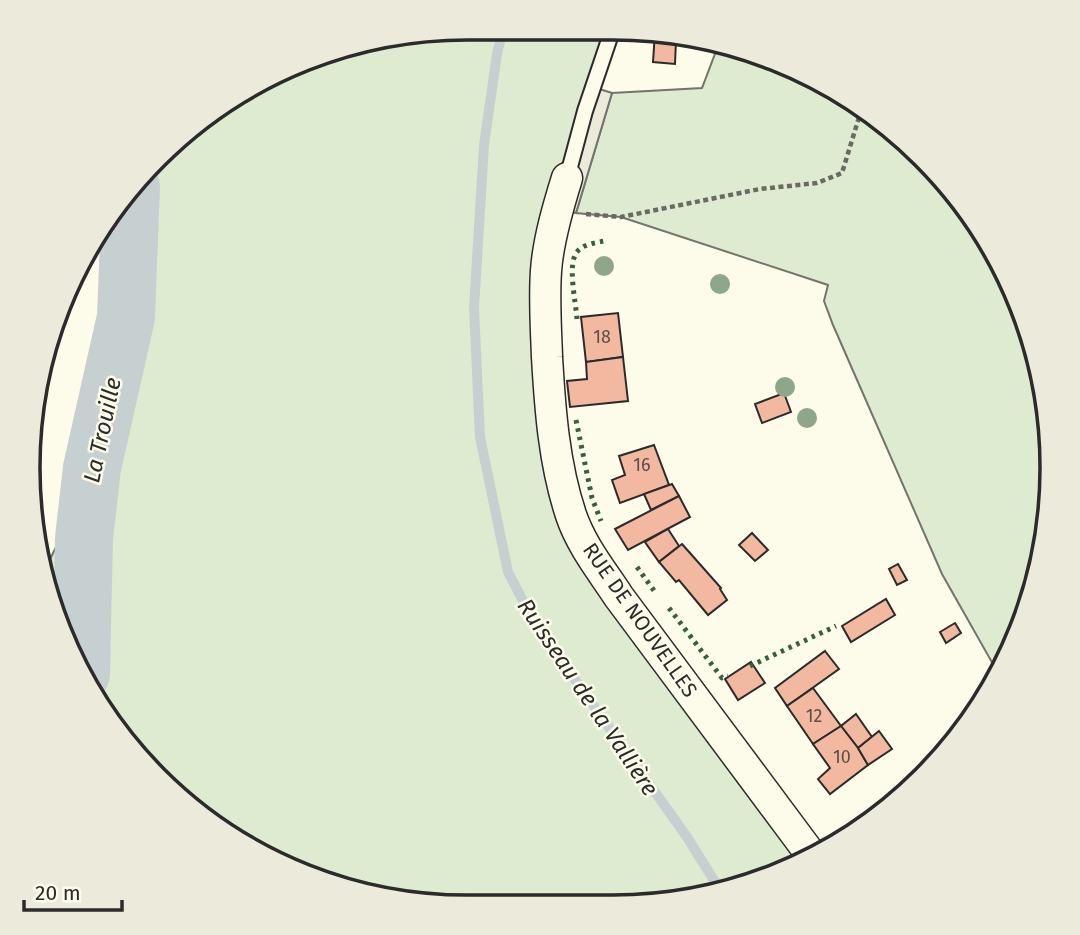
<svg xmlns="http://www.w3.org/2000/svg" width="1080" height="935" viewBox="0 0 1080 935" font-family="'Fira Sans',sans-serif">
<rect width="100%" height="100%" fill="#fdfbea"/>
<g fill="#deebd1" stroke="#74746e" stroke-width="2">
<path d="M468,28L612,31L546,269L571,516L809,852L753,884L642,906L467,907L300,874L156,778L87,688L51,608L44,572L68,522L85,481L92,468L126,317L130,188L178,137L273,74L354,43Z"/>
<path d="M718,46L807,74L943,178L1029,327L1051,497L1006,662L998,673L942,574L833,325L824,301L828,285L621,217L576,213L612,93L702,88Z"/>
</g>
<path fill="#eceadb" stroke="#74746e" stroke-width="2" d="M593,87L612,93L576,213L558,209Z"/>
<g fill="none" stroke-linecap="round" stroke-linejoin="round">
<path stroke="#c7d0d0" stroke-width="10" d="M503,29L497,54L484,145L474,308L480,437L508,572L534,622L687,837L720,890"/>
<path stroke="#c7d0d0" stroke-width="58" d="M81,674L84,538L92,468L126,317L131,187"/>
</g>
<g fill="#f2b8a0" stroke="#2b2b2b" stroke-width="2">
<path d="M655,32H672L671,40H676L675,64L653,62Z"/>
<path d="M618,313L623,357L586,362L581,317Z"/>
<path d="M623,357L628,401L570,407L567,381L587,379L586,362Z"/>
<path d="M784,393L791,412L762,423L755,404Z"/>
<path d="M654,445L669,485L620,503L612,480L625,475L619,456Z"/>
<path d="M672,484L679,496L651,510L644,494Z"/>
<path d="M679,496L690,517L628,550L615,529Z"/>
<path d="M668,529L679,546L659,562L645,542Z"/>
<path d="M752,533L768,550L755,561L739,545Z"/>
<path d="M682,544L721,588L720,589L727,600L708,615L679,580L676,582L659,562Z"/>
<path d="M898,564L907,580L897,585L889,569Z"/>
<path d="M886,599L895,615L851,642L842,626Z"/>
<path d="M955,623L961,633L946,643L940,632Z"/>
<path d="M825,651L839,669L787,706L775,688Z"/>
<path d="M751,662L765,683L738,700L725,679Z"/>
<path d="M813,688L841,726L813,744L787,706Z"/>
<path d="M856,714L872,737L858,748L841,726Z"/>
<path d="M841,726L858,748L868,765L830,794L818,779L830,768L813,744Z"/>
<path d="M879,731L892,749L868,765L858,748Z"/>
</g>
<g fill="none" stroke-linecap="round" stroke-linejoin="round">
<g stroke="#2b2b2b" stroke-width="18">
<path id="lane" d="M567,178L585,111L612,31"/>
</g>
<g stroke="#2b2b2b" stroke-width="33">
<path id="street" d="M567,178C558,207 548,241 546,271C544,300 546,328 547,357C550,409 554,464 571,515C581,545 602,571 619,597L809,852"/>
</g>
<path stroke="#6a6964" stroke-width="4.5" stroke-dasharray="5 3.5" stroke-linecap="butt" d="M586,214L621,217L760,189L817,183L842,173L860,114"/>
<use href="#lane" stroke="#fdfbea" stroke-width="14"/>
<use href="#street" stroke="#fdfbea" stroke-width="30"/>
<g stroke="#34623c" stroke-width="5" stroke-dasharray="3.5 5" stroke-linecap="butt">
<path d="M577,319C576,303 567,264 577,252C583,244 595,243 604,241"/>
<path d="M576,420L592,498L601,521"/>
<path d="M637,567L655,592"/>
<path d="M669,608L722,678L728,676"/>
<path d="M750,666L836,626"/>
</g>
</g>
<g fill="#8ea78a">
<circle cx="604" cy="266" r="10"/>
<circle cx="720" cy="284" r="10"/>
<circle cx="785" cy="387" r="10"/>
<circle cx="807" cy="418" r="10"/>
</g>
<g text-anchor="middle" stroke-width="5" stroke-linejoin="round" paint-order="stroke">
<g font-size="18" fill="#5d4e48">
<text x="602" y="343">18</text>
<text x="642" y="471">16</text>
<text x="814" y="722">12</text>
<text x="842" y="763">10</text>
</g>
<g font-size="21" fill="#2b2b2b" stroke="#fdfbea">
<text transform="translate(640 620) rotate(55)" y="7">RUE DE NOUVELLES</text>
</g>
<g font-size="23" font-style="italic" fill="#2b2b2b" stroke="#fdfbea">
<text transform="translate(102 430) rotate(-78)" y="8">La Trouille</text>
<text transform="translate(588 697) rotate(56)" y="8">Ruisseau de la Vallière</text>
</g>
</g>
<path d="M0 0H1080V935H0ZM467 40H613A427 427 0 0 1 1040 467V468A427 427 0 0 1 613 895H467A427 427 0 0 1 40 468V467A427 427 0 0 1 467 40Z" fill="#eceadb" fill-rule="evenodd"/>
<path fill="none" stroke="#2b2b2b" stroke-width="3.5" d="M467 40H613A427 427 0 0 1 1040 467V468A427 427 0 0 1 613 895H467A427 427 0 0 1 40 468V467A427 427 0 0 1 467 40Z"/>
<path d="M24 900v10h98v-10" fill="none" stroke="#2b2b2b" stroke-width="3.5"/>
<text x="35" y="900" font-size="21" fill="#2b2b2b" stroke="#fdfbea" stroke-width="5" paint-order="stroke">20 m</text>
</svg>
